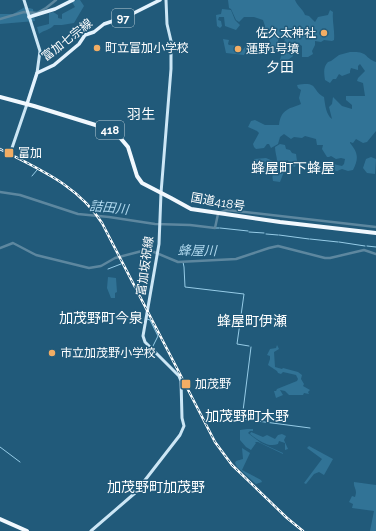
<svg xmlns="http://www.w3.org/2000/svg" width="376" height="531" viewBox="0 0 376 531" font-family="Raleway,'Noto Sans JP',sans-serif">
<rect width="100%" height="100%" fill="#215a7a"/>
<g fill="#317396">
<path d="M76,0H80L84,6L74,23L62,25H54C50,30 44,30 39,34L37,27L49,24V13L53,12L58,15V18L62,19V14L75,7L72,2Z"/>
<path d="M228,0H295C297,6 303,9 305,15L309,16L315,22L318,17L328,15L330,10L333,12C332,21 335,31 334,40L332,41L324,40L321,42L315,41V45L312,51L313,54L308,57H302V46L299,44L292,53L293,56L288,60H280L282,52H286L288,50L282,49L285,39L281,38L278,40V45L276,50L269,52L267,51L270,41L263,34L265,26L263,20L254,17H244L239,22L236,20L231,9L229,8Z"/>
<path d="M25,7L33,9L35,21L0,24V14H13Z"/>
<path d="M222,9L231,10L235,20L240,25L236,30L225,26L224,17H219L218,20L221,21L222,26L220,28L217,26L216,15L221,14Z"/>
<path d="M223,39L229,40L228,44L229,45L241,46V52L246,46H248L244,55L226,53Z"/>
<path d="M350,52C369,51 363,57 376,62V131L367,142L363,143L356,139L353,143L350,142V143C358,153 359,158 353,170L348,171L342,169L337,171L334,170L332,167L333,164L342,166L344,164L345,159L341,158L336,159L331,156L329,157H327L322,149L323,145H317L316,139L305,136L302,138L294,137L291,139L284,134L280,137L278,144L271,148L269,144H267L264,148L256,149L254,147L253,144L259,133L257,131L248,127L251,121L255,120L265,125H279C281,109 289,109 301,104L299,98L301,90L298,88L297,85C319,81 311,90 324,97C325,104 326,115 332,119L329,107L332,104L333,97L342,106L352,109V105L346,100V96H365L363,83L357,81L358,78L365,71L360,64L358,66V70L351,68L350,71V73L342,76L339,74L336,79H333L330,83L325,80C324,73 323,67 328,62L331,61L339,55Z"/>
<path d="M280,144L285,145L286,149L290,150L292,153L296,154L297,161L295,167L290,165L288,160L283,162L285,169L280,182L273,181C271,172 276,168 277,161C277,157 275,152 275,147Z"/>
<path d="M371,157L376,159L375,174L367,173L363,168L366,159Z"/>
<path d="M266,158L275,162L274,165L269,166L263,174L260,165H253L254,159Z"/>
<path d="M108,277L116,278L117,292L115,293V298H111L107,288Z"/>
<path d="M277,345L279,349L274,352L275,367L282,369L283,368L298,372L302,375L301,379L304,384L303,386L310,390L308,392L309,394L304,393L303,395H289L285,391L280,390L283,395L276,398L274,391H276L277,389L297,381L298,379L296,375L283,372L281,374L278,373L277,371L268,365L270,359V356L267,355L270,349L276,348Z"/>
<path d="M247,429H253V431H250L248,433L261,443L283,453V454L258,442H255L256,443L251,450L246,447L240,440V430Z"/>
<path d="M251,432L263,437L267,435L275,439L278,435L282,434L286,436L284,440L288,449L285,450V443L279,441L278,444C268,448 258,440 250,434Z"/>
<path d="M309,446L333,459L324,475L319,472L314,474L306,484L304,483L322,459L307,448Z"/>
<path d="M242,448L250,453L242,470L261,480L262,482L256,484L237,467L235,463L236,461L243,459Z"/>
<path d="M354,482L376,485V531H370L374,511L352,508L353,504L349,502L352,496L355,497C358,489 353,488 354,482Z"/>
</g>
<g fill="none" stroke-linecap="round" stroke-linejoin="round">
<g stroke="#96cce7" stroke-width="1">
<path d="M32,176L37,170"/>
<path d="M215,228H219"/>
<path d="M220,228L248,231"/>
<path d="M249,232L264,233"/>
<path d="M266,234L278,235"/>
<path d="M279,235L309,239"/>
<path d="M310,239L338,242"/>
<path d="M339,242L365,246"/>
<path d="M367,246L376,247"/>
<path d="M183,262L184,267L185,287L244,294L237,344L249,346"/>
<path d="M108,269L121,264"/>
<path d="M147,319L150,320L158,336L152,348"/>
<path d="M251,347L242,419L310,428"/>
<path d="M0,447L20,462"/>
</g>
<g stroke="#5d879f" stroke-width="2.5">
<path d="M0,19L24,12L37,13L46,8L56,0"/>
<path d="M0,192L20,195L78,214L109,217L155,224L190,225L215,228L218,214"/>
<path d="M219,213L227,210L376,227"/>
<path d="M0,248L13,243L36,255L89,268L101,266L115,258L142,251L154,252L178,262L236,259L269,248L278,246L325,258H330L364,250L376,254"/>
</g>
<g stroke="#cce6f5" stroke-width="3">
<path d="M24,0L40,51L37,73"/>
<path d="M12,148L27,104"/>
<path d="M91,531L135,493L180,435L184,426L182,418L181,381L179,376L145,342L143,336L159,244L161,193L171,69V41L167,24L166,0"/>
</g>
<g stroke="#e3f2fd" stroke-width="3.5">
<path d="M29,17L55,9L73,0"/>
<path d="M27,104L37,73L54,65L79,44L85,35L94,32L104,24L128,16L160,0"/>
</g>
<g stroke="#f1f8fe" stroke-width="4">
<path d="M0,97L34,106L102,127L117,134L128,147L137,176L142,183L171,198L191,209L280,222L376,233"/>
<path d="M0,519L27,531"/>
</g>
<g stroke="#fff" stroke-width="2.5">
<path id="rail" d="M0,149C38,169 78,185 102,223L215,442L232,465L287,518L303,531"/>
</g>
<use href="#rail" stroke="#215a7a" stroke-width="1" stroke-dasharray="3" stroke-linecap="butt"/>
</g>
<g fill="#f2ad64" stroke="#215a7a" stroke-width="1.5">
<circle cx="324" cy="33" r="4"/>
<circle cx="97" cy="48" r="4"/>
<circle cx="238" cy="49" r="4"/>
<rect x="4" y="148" width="10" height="10" rx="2"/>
<circle cx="52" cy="353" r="4"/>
<rect x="181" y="379" width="10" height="10" rx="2"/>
</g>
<g text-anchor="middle" stroke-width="3" stroke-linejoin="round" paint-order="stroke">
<g fill="#215a7a" stroke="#bcced7" stroke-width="1">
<rect x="112" y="9" width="22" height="18" rx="3"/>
<rect x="96" y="121" width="28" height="18" rx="3"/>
</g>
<g font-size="11" font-weight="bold" fill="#fff">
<text x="123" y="22">97</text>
<text x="110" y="134">418</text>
</g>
<g font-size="12" fill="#fff" stroke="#215a7a" text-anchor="start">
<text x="316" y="37" text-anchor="end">佐久太神社</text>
<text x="105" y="52">町立富加小学校</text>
<text x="246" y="53">蓮野1号墳</text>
<text x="18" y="157">富加</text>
<text x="60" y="357">市立加茂野小学校</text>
<text x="195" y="388">加茂野</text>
</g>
<g font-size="12" fill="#fff" stroke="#215a7a">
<text transform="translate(67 40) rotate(-38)" y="4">富加七宗線</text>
<text transform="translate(218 202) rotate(10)" y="4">国道418号</text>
<text transform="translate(145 266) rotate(-82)" y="4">富加坂祝線</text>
</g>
<g font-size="13" font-style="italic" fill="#aed7ed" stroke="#215a7a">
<text transform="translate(109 207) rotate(6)" y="5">詰田川</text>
<text transform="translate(197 250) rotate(1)" y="5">蜂屋川</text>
</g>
<g font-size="14" fill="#fff" stroke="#215a7a">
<text x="280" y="72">夕田</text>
<text x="141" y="119">羽生</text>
<text x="293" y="173">蜂屋町下蜂屋</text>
<text x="101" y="323">加茂野町今泉</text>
<text x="252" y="326">蜂屋町伊瀬</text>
<text x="247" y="421">加茂野町木野</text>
<text x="156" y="492">加茂野町加茂野</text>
</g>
</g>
</svg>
